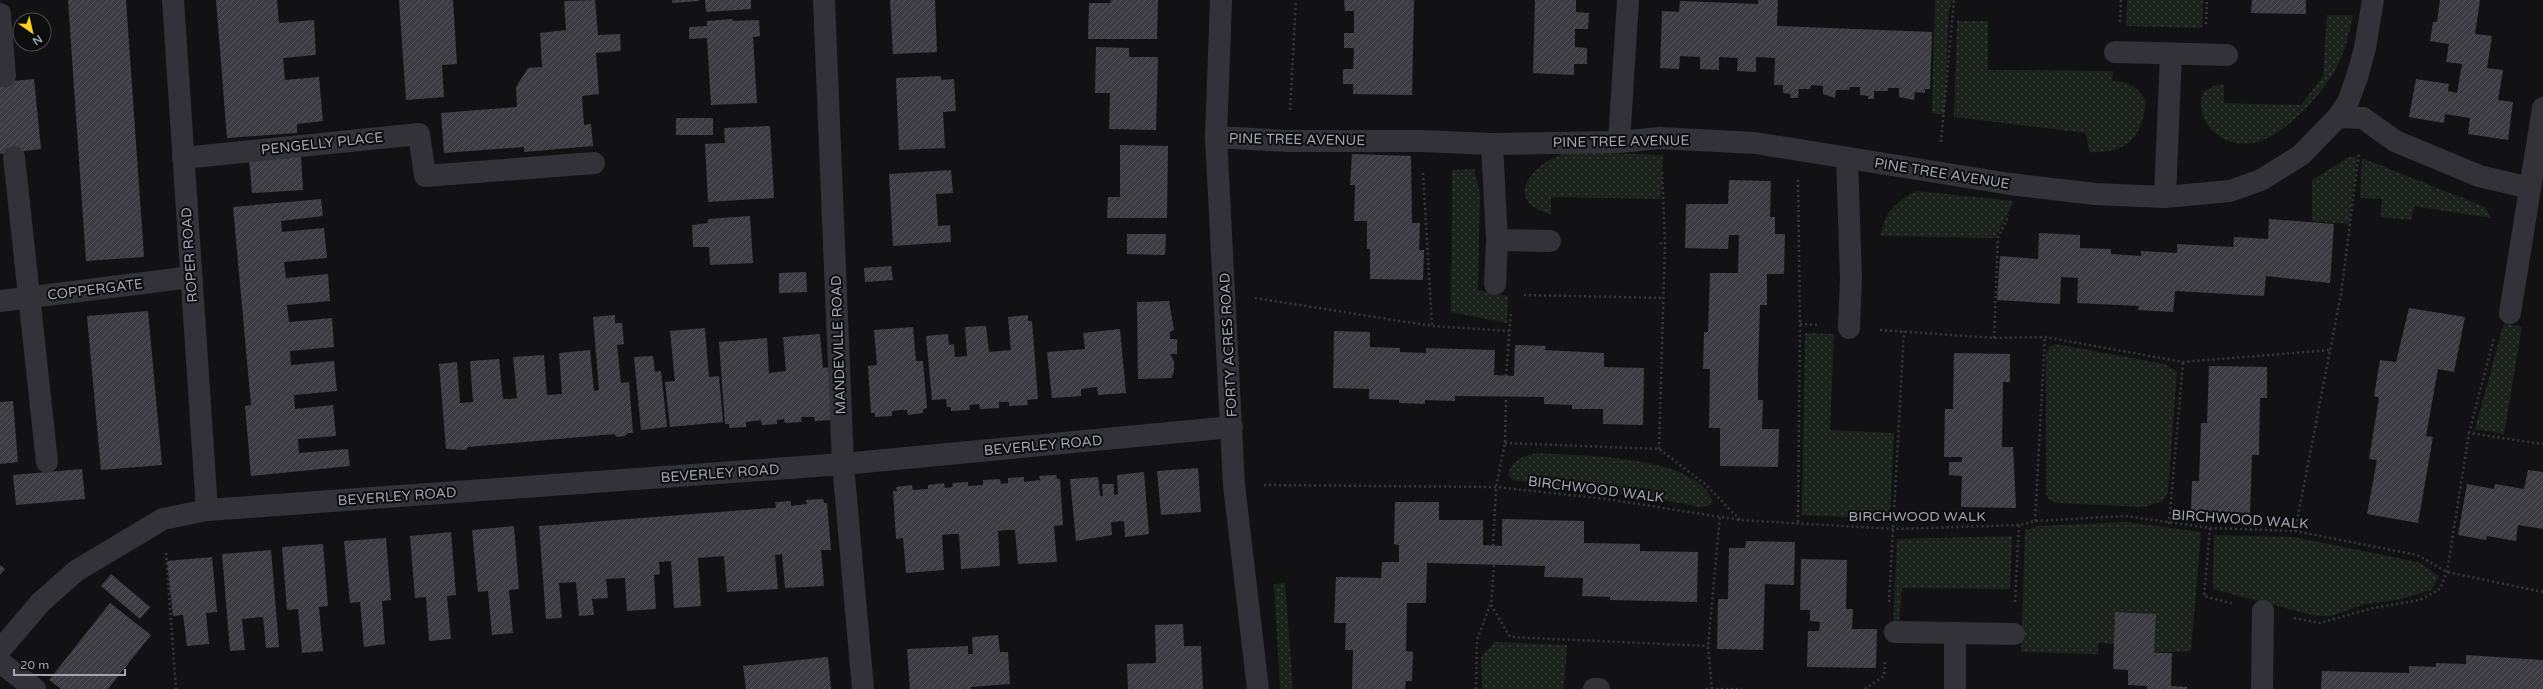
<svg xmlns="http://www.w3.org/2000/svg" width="2543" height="689" viewBox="0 0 2543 689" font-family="'Varela Round',sans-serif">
<defs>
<pattern id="grass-dots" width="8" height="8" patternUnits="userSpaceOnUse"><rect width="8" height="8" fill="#1c231d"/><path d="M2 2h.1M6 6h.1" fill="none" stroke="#3a403c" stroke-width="1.8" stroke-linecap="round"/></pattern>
<pattern id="building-hatch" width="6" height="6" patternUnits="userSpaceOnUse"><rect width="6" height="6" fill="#3c3b41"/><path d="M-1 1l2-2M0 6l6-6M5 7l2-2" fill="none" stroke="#55545a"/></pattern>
</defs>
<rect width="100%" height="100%" fill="#121113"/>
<g fill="url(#grass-dots)">
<path d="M1935,0H1952L1949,11L1944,115L1932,113Z"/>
<path d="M2127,0H2203L2202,28L2126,26Z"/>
<path d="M2327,15H2353C2350,31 2346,47 2339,62C2328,89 2286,134 2258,142C2226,151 2193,125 2203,92L2214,86L2224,84V103L2301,105L2323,76Z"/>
<path d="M1957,21H1988V70L2113,71L2112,81C2129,82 2138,86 2146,101C2142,139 2126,154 2089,152L2086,133L1954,117Z"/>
<path d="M1572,152L1663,155L1661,199L1551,197V214C1498,202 1537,156 1572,152Z"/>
<path d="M2349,157H2357L2349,224L2312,221V180Z"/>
<path d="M2362,158L2485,207L2491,218L2414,206L2411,220L2381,217L2382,199L2360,198Z"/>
<path d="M1474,169L1480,194L1478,290L1508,296L1507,323L1451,312L1452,170Z"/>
<path d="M1917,191L2014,201L1995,238L1881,236C1883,213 1897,200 1917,191Z"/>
<path d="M2504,323L2522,327L2504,434L2475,429Z"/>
<path d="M1805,333L1834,334L1830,430L1894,433L1890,519L1802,515Z"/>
<path d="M2056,344L2165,364L2177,372L2168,493L2162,501L2144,507L2057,503L2050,500L2046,495V354L2049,347Z"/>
<path d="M1536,453C1577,456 1695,454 1712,500L1710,505L1700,507L1653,498L1513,480L1508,475C1512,460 1521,457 1536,453Z"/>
<path d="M2127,522L2201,532L2191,651L2154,653L2156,614L2115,612L2114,644L2098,643V654L2021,652L2025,530L2039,526Z"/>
<path d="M2214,535L2294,537L2418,562L2439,576L2431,590L2398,600L2365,604L2331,616H2316L2213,589Z"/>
<path d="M2012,536L2010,589L1902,588L1899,627L1893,629L1897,539Z"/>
<path d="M1285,583L1293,689H1280L1274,584Z"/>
<path d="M1495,642L1567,645L1564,689H1482L1481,657Z"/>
</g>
<g fill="url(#building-hatch)">
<path d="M68,0H126L144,257L86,261Z"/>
<path d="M216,0H277L279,23L314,20L316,55L283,58L285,80L319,77L323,121L297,124V133L227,138Z"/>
<path d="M399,0H453L457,64L442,65L444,97L406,100Z"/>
<path d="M595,0L598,35L620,34L621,51L596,53L599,94L582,96L584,125L591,124L593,146L524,152V147L444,153L441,113L517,107L516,87L528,68L542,67L540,33L566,30L564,1Z"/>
<path d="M672,0H699V1L672,3Z"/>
<path d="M705,0H751V9L706,12Z"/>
<path d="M890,0H935L937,52L893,54Z"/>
<path d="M1111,0H1158L1157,39H1088L1089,3H1110Z"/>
<path d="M1344,0H1414L1412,95L1353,94V84H1343V69H1353L1354,48H1344V33H1354V11H1345Z"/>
<path d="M1535,0H1576V12L1589,13L1588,29H1575V47L1587,48V64H1574V75L1533,73Z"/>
<path d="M1758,0H1778L1777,26L1932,32L1930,89H1925V93L1915,92L1914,100L1899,97V88H1888V91H1874V99H1868V96L1860,95V87H1850L1849,90H1836L1835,98L1823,94V86L1811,85L1810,89H1799L1798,98H1790L1791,94L1783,93V85H1774L1775,58L1756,57V72L1737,71L1738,58L1719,57V70L1700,69V57L1680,56L1679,69L1660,68L1662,11L1679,12L1680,1L1758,4Z"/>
<path d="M2252,0H2306V14L2251,13Z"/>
<path d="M2440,0H2480L2475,34L2492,36L2487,68L2503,70L2498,100L2513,102L2508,140L2468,134L2470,118L2445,114L2444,123L2409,117L2416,79L2449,84L2448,91L2457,93L2462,64L2446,62L2449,44L2430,41L2433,22H2437Z"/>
<path d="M733,19V21L759,20L760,36L753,37L757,103L711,105L707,38L689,39V27L707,26V21Z"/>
<path d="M1096,47L1129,48V57H1158L1156,130L1109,129L1110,93H1095Z"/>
<path d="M941,76V80L954,79L956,111L943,112L945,148L899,150L896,78Z"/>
<path d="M34,79L41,149L0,154V82Z"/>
<rect x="676" y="118" width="37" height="17"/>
<path d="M770,126L774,198L708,202L705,144L725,143L724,128Z"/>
<path d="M1120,145L1168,146L1167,218H1107L1108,197H1120Z"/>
<path d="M1352,154L1411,156L1412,223H1420L1419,250H1424L1423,280L1370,279V249H1367V221H1354L1355,185H1350Z"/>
<path d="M301,155L303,190L252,193L249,158Z"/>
<path d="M951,170L953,193L936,194L938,226L950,225L951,242L893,246L889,174Z"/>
<path d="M1729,180L1771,181L1770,217H1775V234H1785L1784,274H1767V305H1760L1758,370V400H1763L1762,429H1779L1778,467L1720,466V428H1709L1710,369H1703L1704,332H1708L1710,273H1738L1739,235H1729L1728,249L1685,248L1686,204H1728Z"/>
<path d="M321,199L323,216L281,221L282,232L324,228L327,258L284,262L286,278L328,274L330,301L287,305L289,322L332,318L333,331L334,347L290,351L291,365L334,361L337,391L294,395L295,409L333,405L336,436L298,439L299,453L348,449L350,466L251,476L245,406L251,405L233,207Z"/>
<path d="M750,216L753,263L710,265L709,247H693L692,225L708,223V219Z"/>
<path d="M2269,219L2334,224L2330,283L2266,276L2264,296L2175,291L2173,312L2138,310L2139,306L2077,303L2078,278L2061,277L2060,304L1997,300L2000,256L2038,259L2039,233L2080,235V248L2111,249V254L2141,256V251L2177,253V244L2233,247L2234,237L2268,239Z"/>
<path d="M1127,234H1166L1165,255L1127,254Z"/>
<path d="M891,266L893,280L865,282L864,268Z"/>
<path d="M806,272L807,292L779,293V273Z"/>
<path d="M1169,301L1174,330L1170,332V339H1177V354H1170L1174,361V372L1171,378L1138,379L1137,302Z"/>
<path d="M2409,308L2465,317L2454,372L2438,369L2426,436L2433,437L2418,523L2367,514L2377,460L2369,459L2379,398L2374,396L2380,360L2396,362Z"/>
<path d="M148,311L162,465L101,470L87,316Z"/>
<path d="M615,315V323H622L624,344L617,345L621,383L629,382L633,433H628L625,436L617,437L614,434L468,447L466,450L446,449L439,364L457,362L460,403L473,402L470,361L499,359L503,399H511L517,398L513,357L544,355L547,395L562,394L559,353L590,350L594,391L599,390L593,317Z"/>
<path d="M1028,315V321H1032L1038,399L1027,400L1028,405L1009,406V402H999V408L980,409L979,404L969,405L970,410L951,411V407H947L946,399L932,400L926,336L948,334L949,345L954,344L955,357L967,356L965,327L986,326L989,352L1011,350L1008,317Z"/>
<path d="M913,327L916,361H923L927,408L923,409V413L908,415L907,410H900L892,411V416L875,417V413H871L868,366L877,365L874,330Z"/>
<path d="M705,328L709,377L719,376L723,422L670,427L665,382L675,381L670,331Z"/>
<path d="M1120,329L1126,393L1098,395L1097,387L1081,389V396L1052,398L1047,352L1085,349L1083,333Z"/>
<path d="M1334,331L1370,332V347L1400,348V352L1426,353V348L1495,350L1494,375L1514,376L1515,345L1546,346L1545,350L1604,353V367L1644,368L1643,425L1603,424V409H1572V405L1544,404V397L1455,396V401L1425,400V404L1399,403V400L1369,399V389L1333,388Z"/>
<path d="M820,334L823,368L830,367L831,420L815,421L814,417H801L802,422L785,423L784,419L777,420V424L762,425L761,420L746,422V427L729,428V424H725L719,342L767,338L769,373L777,372L786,371L783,337Z"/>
<path d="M1954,353L2010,354V382H2003L2002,447H2013L2016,508L1961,507L1962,476L1949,475V462H1962V457H1944L1945,409H1953Z"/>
<path d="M653,356L655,372L661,371L667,427L641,430L634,357Z"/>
<path d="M2209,366L2267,367V398H2260L2259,455H2252L2250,513L2191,511L2192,481H2199L2201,423H2207Z"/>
<path d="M13,401L18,462L0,464V402Z"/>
<path d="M1198,468L1201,512L1161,515L1157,471Z"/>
<path d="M82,469L85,499L16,505L13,475Z"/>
<path d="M2528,470L2543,472V529L2518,525L2516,541L2487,536L2486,540L2458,535L2467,484L2494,489L2495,484L2524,489Z"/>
<path d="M1144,472L1149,534L1125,537L1124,521L1111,522L1112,535L1076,541L1070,479L1098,477L1100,496H1103L1102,484H1114V495L1118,494L1117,475Z"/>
<path d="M1056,475L1057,479H1060L1063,525L1054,526L1057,562L1018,564L1015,530H1007L998,531L1000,566L961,569L959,534H951L942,535L944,570L906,573L903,538L896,539L893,491H897L896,487L912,485L913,490L928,489V485L944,483L945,488L953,487L952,483L968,482V486L983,485V480L1000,479L1001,484L1008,483V478L1024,477V482L1040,480L1039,476Z"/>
<path d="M823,499L824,503H827L831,550H821L824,586L785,588L782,554L775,555L778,589L727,592L724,556L698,558L701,606L674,608L671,561L659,562L660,574L654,575L656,609L627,611L625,578L606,579L608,598L592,599L594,615L579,616L576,582L559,583L562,618L546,619L539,526L772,508H776L775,502L791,501V506L807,504L806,500Z"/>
<path d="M1395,502H1439V520H1483V545L1502,546V519L1584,521V543L1640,544V551L1698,552L1697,602L1610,600V597L1582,596L1583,578L1544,577L1545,566L1427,563L1426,603H1407L1406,651L1413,652L1412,681H1406L1405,689H1352L1353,650H1345L1346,623H1334L1336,577L1381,578L1382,562H1399V545L1394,544Z"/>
<path d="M514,526L519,589L509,590L513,633L492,635L488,591L478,592L472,530Z"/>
<path d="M451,532L456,595L447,596L451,639L429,641L426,597L415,598L410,536Z"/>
<path d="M386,538L391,600L382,601L385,644L364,647L360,602L350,603L344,541Z"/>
<path d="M1746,541L1795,542L1794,585L1765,584L1763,650L1717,649L1718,599H1728L1729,548H1745Z"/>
<path d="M323,544L328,606L319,607L323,651L302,653L298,609L287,610L282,547Z"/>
<path d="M271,550L279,647L266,648L263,617L242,619L245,650L230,651L222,554Z"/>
<path d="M212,557L217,612L206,613L209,644L187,646L183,615L173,616L167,561Z"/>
<path d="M1801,559L1847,560L1846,609H1853L1852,629H1877L1876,668L1807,667L1808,631H1819L1820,622L1810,621V610H1800Z"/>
<path d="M0,565L5,569L0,575Z"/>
<path d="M111,574L150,607L140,619L101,586Z"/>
<path d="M110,603L151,635L108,689H61L49,680Z"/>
<path d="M2115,612L2156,614L2154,653H2172L2171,686L2187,687V689H2147V686L2128,685V670L2113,669Z"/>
<path d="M1183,624L1184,646H1201L1203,689H1128L1127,664L1156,663L1155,625Z"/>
<path d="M998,635L1000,652H1008L1010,684L971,687V689H910L907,649L968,646V654H973L972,637Z"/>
<path d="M2466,655L2543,660V689H2321L2322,671L2409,673V666L2436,667V663L2466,664Z"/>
<path d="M828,657L831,689H746L743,666Z"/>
</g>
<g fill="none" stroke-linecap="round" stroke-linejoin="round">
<g stroke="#38393f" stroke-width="2.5" stroke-dasharray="2 3" stroke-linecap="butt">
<path d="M2120,22L2121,0"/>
<path d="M2206,24L2207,0"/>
<path d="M1290,110L1296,0"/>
<path d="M1941,142L1954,0"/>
<path d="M1423,173L1432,326"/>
<path d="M1798,180L1800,324L1798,523"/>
<path d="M1660,243L1665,244"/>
<path d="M1524,295L1664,298"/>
<path d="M1255,298L1432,326L1509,331"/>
<path d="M1800,324L1819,325"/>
<path d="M1880,330L1994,338L2045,337L2183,362L2331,350"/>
<path d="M1994,338L1998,237L2009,215"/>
<path d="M1506,376L1511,311"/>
<path d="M2469,433L2494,338"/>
<path d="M1505,443L1659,449L1705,484L1740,520"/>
<path d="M1659,449L1665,244L1662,169"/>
<path d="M1264,485L1496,487L1606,499L1740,520L1894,529L2019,525L2035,521L2125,516L2210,528L2295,531L2417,555L2447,572L2543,592"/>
<path d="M2035,521L2045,337"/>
<path d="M2169,524L2183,362"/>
<path d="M2210,528L2204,596L2234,604"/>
<path d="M2295,531L2341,294L2359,153"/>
<path d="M1493,546L1496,487L1505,443L1506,397"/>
<path d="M166,553L176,689"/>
<path d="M1494,565L1491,605L1510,637L1708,646"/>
<path d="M1889,602L1904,331"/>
<path d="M2015,602L2019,525"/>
<path d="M2294,618L2320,623L2373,608L2420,600L2440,589L2447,572L2469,433L2543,444"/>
<path d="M1476,689L1477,640L1490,605"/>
<path d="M1706,689H1742"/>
<path d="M1712,689L1708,646L1720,516"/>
<path d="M1865,689L1884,676L1885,661"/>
</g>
<g stroke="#323238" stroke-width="22">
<path d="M173,0L207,510"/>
<path d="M824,0L843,464L863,689"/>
<path d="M1221,0L1216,137L1234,485L1258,689"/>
<path d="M0,14L5,76"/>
<path d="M2115,52L2227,55"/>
<path d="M2338,117L2363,118L2395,141L2479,176L2530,188"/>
<path d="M1216,137L1288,141H1421L1492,144L1619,142L1660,138L1755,143L2010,184L2095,194L2165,197L2230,191L2261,180L2301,155L2338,117L2348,102L2357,77L2365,48L2373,0"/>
<path d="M1619,142L1628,0"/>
<path d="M1492,144L1497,240L1495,284"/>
<path d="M14,157L47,462"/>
<path d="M183,158L419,134L425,176L594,163"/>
<path d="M1847,158L1851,279L1849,328"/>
<path d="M2165,197L2171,54"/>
<path d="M1497,240L1550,241"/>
<path d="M0,301L191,277"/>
<path d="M2510,313L2543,108"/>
<path d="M1895,632L2014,634"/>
<path d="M0,650L40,603L76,571L163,519L207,510L843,464L1232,427"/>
<path d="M0,662L35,689"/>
<path d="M1594,689H1599"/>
<path d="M1955,689V633"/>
<path d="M2262,689L2263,611"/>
</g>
</g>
<g text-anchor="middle" stroke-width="4" stroke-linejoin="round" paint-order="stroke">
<g font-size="14" fill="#a2a5b5" stroke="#0d0d0e">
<text transform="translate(1297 139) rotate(1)" y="5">PINE TREE AVENUE</text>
<text transform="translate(1621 141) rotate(-1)" y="5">PINE TREE AVENUE</text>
<text transform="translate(322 143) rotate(-6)" y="5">PENGELLY PLACE</text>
<text transform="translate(1942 173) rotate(9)" y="5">PINE TREE AVENUE</text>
<text transform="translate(189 255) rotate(-94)" y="5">ROPER ROAD</text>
<text transform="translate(95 289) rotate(-7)" y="5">COPPERGATE</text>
<text transform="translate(838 345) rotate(-92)" y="5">MANDEVILLE ROAD</text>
<text transform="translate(1228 345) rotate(-93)" y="5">FORTY ACRES ROAD</text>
<text transform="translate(1043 445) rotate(-5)" y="5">BEVERLEY ROAD</text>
<text transform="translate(720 473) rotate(-4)" y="5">BEVERLEY ROAD</text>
<text transform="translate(1596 489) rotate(7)" y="5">BIRCHWOOD WALK</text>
<text transform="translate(397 496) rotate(-4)" y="5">BEVERLEY ROAD</text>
<text x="1917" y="521">BIRCHWOOD WALK</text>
<text transform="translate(2240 519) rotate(4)" y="5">BIRCHWOOD WALK</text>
</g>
</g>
<g transform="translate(32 32) rotate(146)"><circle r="19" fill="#0d0d0e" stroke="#494a51"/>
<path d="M0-3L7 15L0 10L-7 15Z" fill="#facf22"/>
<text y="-6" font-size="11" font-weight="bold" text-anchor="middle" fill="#a2a5b5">N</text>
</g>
<path d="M14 669v6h111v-6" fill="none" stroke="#a2a5b5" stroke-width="2"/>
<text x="20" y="669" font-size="12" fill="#a2a5b5" stroke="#0d0d0e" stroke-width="3" paint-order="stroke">20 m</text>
</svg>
